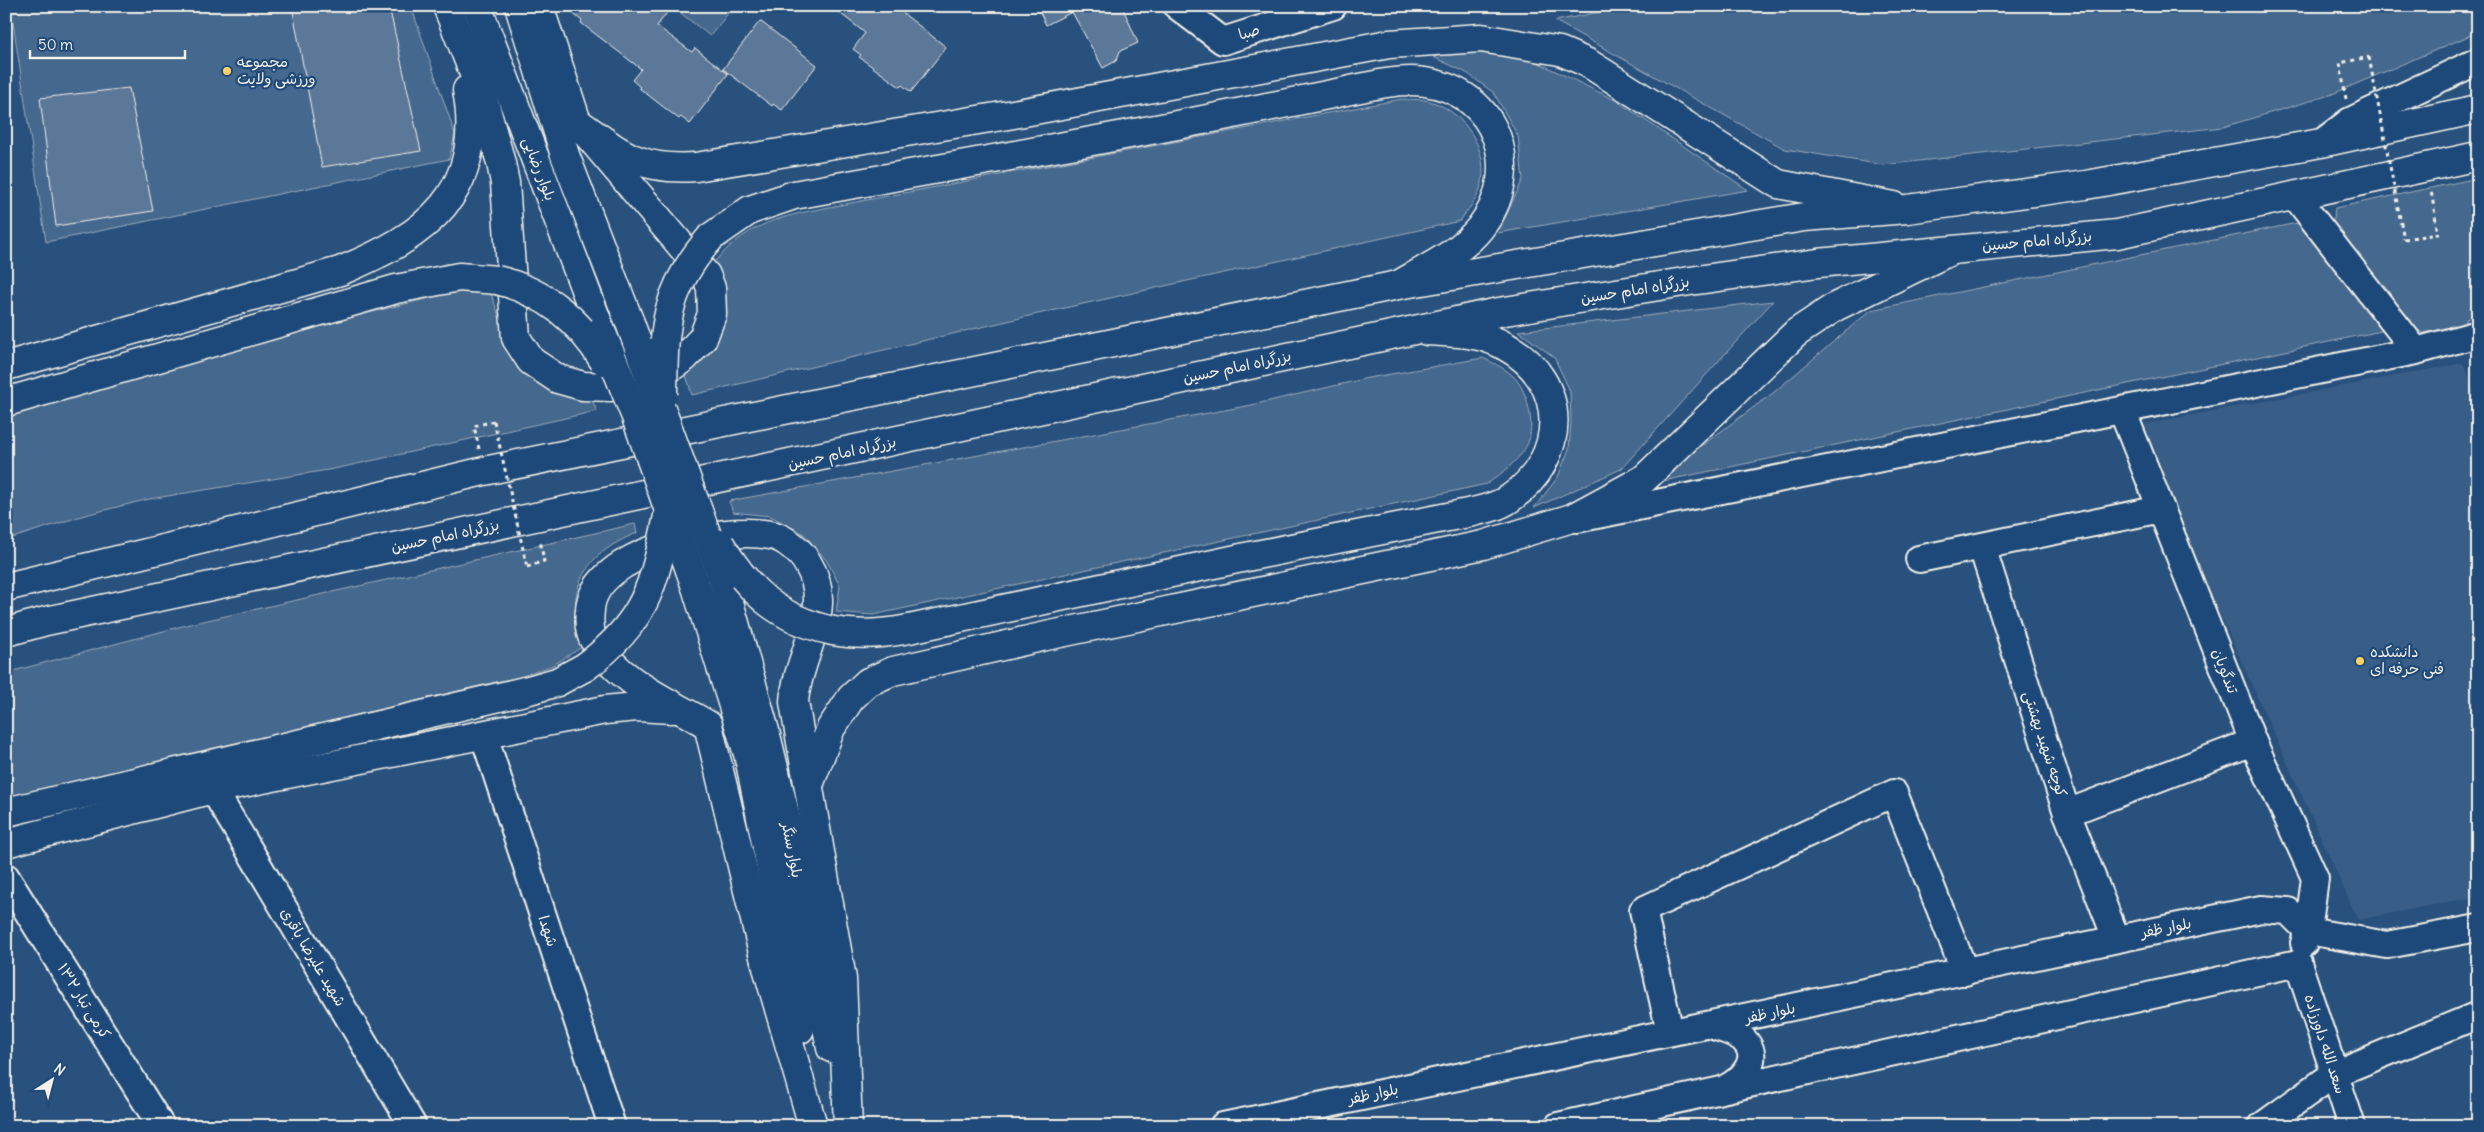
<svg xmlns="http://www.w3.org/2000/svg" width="2484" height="1132" viewBox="0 0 2484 1132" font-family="Delius,'Playpen Sans Arabic',sans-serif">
<rect width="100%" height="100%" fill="#28517e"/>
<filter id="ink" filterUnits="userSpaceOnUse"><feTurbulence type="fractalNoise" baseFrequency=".02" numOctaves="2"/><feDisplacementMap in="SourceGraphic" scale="10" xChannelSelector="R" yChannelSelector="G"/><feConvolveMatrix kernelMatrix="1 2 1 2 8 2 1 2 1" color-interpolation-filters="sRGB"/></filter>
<g filter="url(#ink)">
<path fill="#375d86" d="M2463,363L2478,397V896L2358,920L2135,426Z"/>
<g fill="#45688e" stroke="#9cacbb">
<path d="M26,6H411L455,134L449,159L46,242L11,9Z"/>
<path d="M682,6H734L710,36L678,11Z"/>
<path d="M1629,6H2478V32L2330,95L2223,127L1883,165L1785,149L1555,21Z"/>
<path d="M1492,46L1539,63L1617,101L1748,190L1498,233L1523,179L1518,136L1494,93L1467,73L1433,57Z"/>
<path d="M1402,99C1409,100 1418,99 1425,100C1462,107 1493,152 1480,189C1476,201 1467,211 1460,221L1033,315L692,395L686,375C709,356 729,331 726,299C725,287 718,273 714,262C748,225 772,219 819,209Z"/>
<path d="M2478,178V316L2466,319L2467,325L2423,333L2393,315L2330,237L2335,208Z"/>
<path d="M2297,223L2386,330L1663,481L1675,471L1674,466L1773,393L1871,310Z"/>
<path d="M458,291L491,294L511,348L591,398L597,411L334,469L149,499L85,515L6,540V415L348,318Z"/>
<path d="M1773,301L1621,469L1534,508L1558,477L1569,449L1571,422L1570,391L1554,357L1518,331Z"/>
<path d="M1483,358C1493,363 1507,369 1515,378C1528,393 1534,421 1529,440C1524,457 1501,474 1487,484L873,615L836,612L840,586L827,561L804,534L770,516L733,512L729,501L1252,405L1368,378Z"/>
<path d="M635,524L637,533C582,555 564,590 582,647L553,665L523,676L6,798V673L190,624Z"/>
</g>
<g fill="#5b7899" stroke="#f4f1e8">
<path d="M292,6H389L421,151L322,167Z"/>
<path d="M564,6H672L657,26L692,52L695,48L728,74L690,124L681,117L679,119L639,88L640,87L632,80L641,69L581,23L582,21Z"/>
<path d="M831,6H894L946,47L911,92L902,85L900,87L859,57L861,55L853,49L865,33Z"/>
<path d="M1037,6H1122L1138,43L1120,51L1116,61L1103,68L1072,12L1046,25Z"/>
<path d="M760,21L817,65L782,110L773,104L772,106L723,69Z"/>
<path d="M129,88L153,211L56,226L40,98Z"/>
</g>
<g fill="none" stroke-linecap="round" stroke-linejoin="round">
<g stroke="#f4f1e8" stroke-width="30">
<g id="minor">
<path d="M1177,6L1223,41L1333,6"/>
<path d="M2321,143L2350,121L2478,61"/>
<path d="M2295,196L2416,351"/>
<path d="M2122,410L2253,742L2315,878L2308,931L2304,943"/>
<path d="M1577,519L2416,351L2478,334"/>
<path d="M1982,547L2067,813L2116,938"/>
<path d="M1919,559L2161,509"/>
<path d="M484,736L612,1126"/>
<path d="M213,789L413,1126"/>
<path d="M2067,813L2253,742"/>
<path d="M6,877L161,1126"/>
<path d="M2298,963L2352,1126"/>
<path d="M1711,1025C1721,1029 1734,1032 1743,1039C1763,1058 1743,1079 1726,1088"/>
<path d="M1670,1032L1643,910L1894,793L1965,972"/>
<path d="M1223,1126L2261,909L2288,911L2308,931L2387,945L2478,928"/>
<path d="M1558,1126L2298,963"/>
<path d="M2262,1126L2334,1074L2478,1015"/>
</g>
</g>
<g stroke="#f4f1e8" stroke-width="31">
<g id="major">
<path d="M447,6L481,91L501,163L505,183L516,338L531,361L558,379L583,386L610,387L640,381L671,367L684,358L703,338L712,314L711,288L706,275L577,122L539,6"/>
<path d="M477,6L601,331"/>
<path d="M519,6L565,155L630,323"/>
<path d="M577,122C622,154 639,171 696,167L1008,115L1389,44L1481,38L1560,51L1588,63L1778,184L1894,206"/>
<path d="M711,237L750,210L794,195C935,169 1077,145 1218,117C1258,109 1298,101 1337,93C1366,87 1396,78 1425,82C1498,92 1525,172 1480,228C1460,253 1427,268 1400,284"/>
<path d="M6,366L340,271C427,236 486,192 467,90"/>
<path d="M6,402L396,289L459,277L497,280"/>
<path d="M722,577L765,731L787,822L831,1048"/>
<path d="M695,584L749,757L789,959L800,1029"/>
<path d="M833,631C859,636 883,634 909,629L1251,556L1473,512C1486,509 1499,506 1509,499C1568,459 1570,381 1505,346C1481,332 1455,333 1427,331"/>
<path d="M809,785L831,728L851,698L868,682L893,671L1046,636L1483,545L1572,518L1644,479L1796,333L1835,307L1950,251"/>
<path d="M6,812L529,690L557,682L585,667"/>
<path d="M6,843L213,789L605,710L637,707L672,709"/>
<path d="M813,1126L764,957L708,725C668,701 619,683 594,640C589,632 589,619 590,610C593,550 722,526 770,535C784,537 801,551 808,564C836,609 797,656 794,702L842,979L848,1126"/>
</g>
</g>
<g stroke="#f4f1e8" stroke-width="31">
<g id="highway">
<path d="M6,587L484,471L1398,285L1804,217L1907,209L2086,185L2321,143L2478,109"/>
<path d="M6,632L46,621L1499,312L1690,281L1818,263L2117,234L2478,156"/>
</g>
</g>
<g stroke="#f4f1e8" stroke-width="3" stroke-dasharray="4 4" stroke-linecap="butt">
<path d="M2346,99L2340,63L2369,57"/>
<path d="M2404,239L2438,234L2431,190"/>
<path d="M479,449L474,426L494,421"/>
<path d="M527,567L544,561L540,540"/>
</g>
<use href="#minor" stroke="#1f4a7a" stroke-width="26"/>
<use href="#major" stroke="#1f4a7a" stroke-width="28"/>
<use href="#highway" stroke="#1f4a7a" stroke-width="28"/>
<g stroke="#f4f1e8" stroke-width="31" stroke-linecap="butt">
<g id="major-bridge">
<path d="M497,280C545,292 578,319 604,361"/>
<path d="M630,323L722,577"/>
<path d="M601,331L636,417L695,584"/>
<path d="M663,394C664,325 664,291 711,237"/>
<path d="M720,544C749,592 778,619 833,631"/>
<path d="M585,667C648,620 654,584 669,511"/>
</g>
</g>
<g stroke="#f4f1e8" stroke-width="3" stroke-dasharray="4 4" stroke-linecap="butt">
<path d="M2369,57L2404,239"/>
<path d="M494,421L527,567"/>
</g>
<use href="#major-bridge" stroke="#1f4a7a" stroke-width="28"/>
</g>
</g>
<g fill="#ffd166" stroke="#1f4a7a" stroke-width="2">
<circle cx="227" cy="71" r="5"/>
<circle cx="2360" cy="661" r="5"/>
</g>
<g text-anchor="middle" stroke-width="4.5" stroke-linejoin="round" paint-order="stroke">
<g font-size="15" fill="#f4f1e8" stroke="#1f4a7a">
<text transform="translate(1249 32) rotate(-17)" y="5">صبا</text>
<text transform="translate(539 169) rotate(69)" y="5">بلوار رضایی</text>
<text transform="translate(2037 241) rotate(-5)" y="5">بزرگراه امام حسین</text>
<text transform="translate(1635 290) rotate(-9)" y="5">بزرگراه امام حسین</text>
<text transform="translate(1237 367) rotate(-12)" y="5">بزرگراه امام حسین</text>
<text transform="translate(842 453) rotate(-12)" y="5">بزرگراه امام حسین</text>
<text transform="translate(445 536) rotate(-12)" y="5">بزرگراه امام حسین</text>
<text transform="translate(2225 671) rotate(69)" y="5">تندگویان</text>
<text transform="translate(2045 744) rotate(72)" y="5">کوچه شهید بهشتی</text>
<text transform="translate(792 850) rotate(79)" y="5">بلوار سنگر</text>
<text transform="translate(2166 928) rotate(-11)" y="5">بلوار ظفر</text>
<text transform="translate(548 931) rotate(72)" y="5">شهدا</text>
<text transform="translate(313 957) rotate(59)" y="5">شهید علیرضا باقری</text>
<text transform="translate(84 1001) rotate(58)" y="5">کرمی تبار ۱۳۲</text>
<text transform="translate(1770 1013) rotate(-12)" y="5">بلوار ظفر</text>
<text transform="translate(2325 1044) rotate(72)" y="5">سعد الله داورزاده</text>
<text transform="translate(1373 1094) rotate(-12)" y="5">بلوار ظفر</text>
</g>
<g font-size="15" fill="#f4f1e8" stroke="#1f4a7a" text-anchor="start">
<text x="237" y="67">مجموعه<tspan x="237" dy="17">ورزشی ولایت</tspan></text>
<text x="2370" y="657">دانشکده<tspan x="2370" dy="17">فنی حرفه ای</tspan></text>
</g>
</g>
<rect width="2484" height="1132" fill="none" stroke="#1f4a7a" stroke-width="25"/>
<rect x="12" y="12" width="2459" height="1107" fill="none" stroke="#f4f1e8" stroke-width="2" filter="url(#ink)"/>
<g transform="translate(52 1080) rotate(36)" stroke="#1f4a7a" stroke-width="4" paint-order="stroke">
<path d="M0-4L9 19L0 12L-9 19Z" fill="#f4f1e8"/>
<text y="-8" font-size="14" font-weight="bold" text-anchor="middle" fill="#f4f1e8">N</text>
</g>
<path d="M30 50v8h155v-8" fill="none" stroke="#f4f1e8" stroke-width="2.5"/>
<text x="38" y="50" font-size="15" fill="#f4f1e8" stroke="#1f4a7a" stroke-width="4" paint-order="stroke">50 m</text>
</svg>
